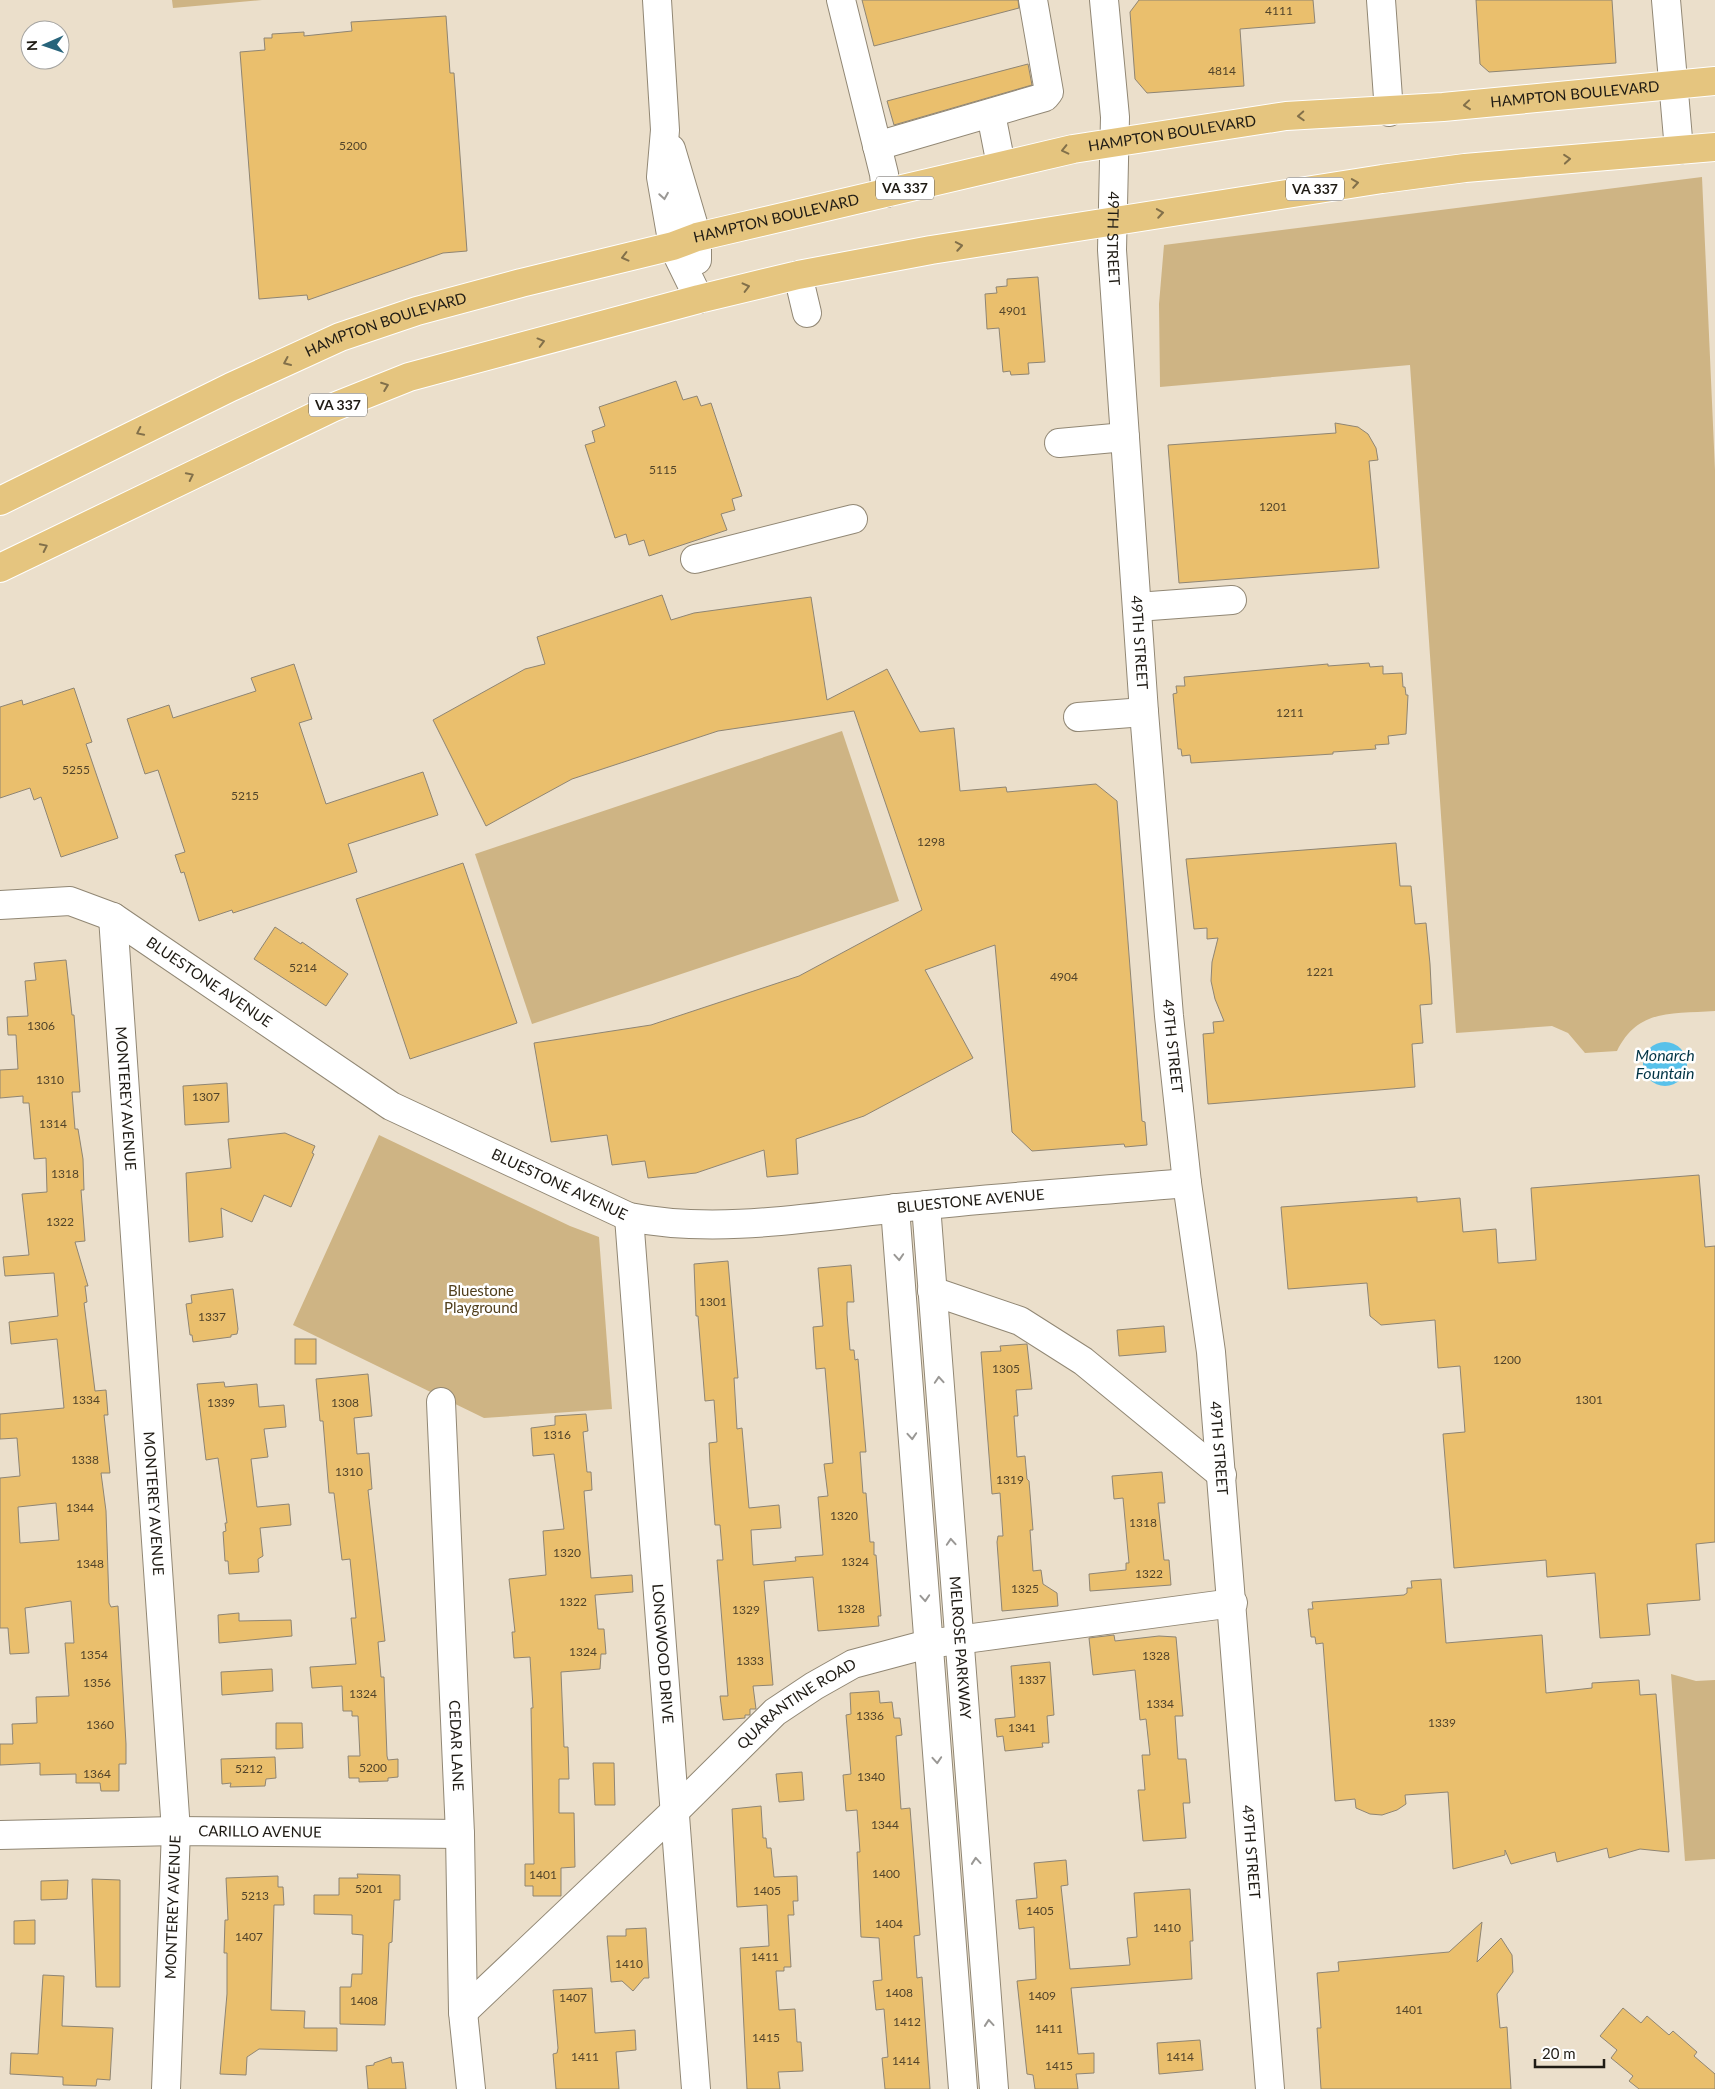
<svg xmlns="http://www.w3.org/2000/svg" width="1715" height="2089" viewBox="0 0 1715 2089" font-family="Lato,sans-serif">
<rect width="100%" height="100%" fill="#ebdfcb"/>
<g fill="#ceb484">
<path d="M172,0H262L173,8Z"/>
<path d="M1702,177L1715,470V1011C1673,1014 1638,1008 1617,1051L1585,1053L1568,1033L1552,1026L1456,1033L1410,365L1160,387L1159,304L1164,245Z"/>
<path d="M842,731L899,901L532,1024L475,854Z"/>
<path d="M379,1135L570,1226L599,1237L612,1409L484,1418L293,1325Z"/>
<path d="M1671,1674L1696,1681L1715,1680V1859L1685,1861Z"/>
</g>
<circle fill="#58c1ea" cx="1665" cy="1064" r="22"/>
<g fill="#eabf6d" stroke="#8f8573" fill-rule="evenodd">
<path d="M862,0H1018L1019,8L874,46Z"/>
<path d="M1139,0H1313L1315,23L1240,29L1244,86L1147,93L1135,79L1130,12Z"/>
<path d="M1476,0H1612L1616,63L1489,72L1480,64Z"/>
<path d="M446,16L450,73H454L467,251L443,253L308,300L307,295L259,299L240,52L265,50L264,38H272V34L304,32V36L352,31L351,22Z"/>
<path d="M1028,64L1032,85L894,125L887,101Z"/>
<path d="M1038,277L1045,362L1028,363L1029,374L1011,375L1010,371L1003,372L999,328L987,329L985,294L997,293L996,287L1007,286V279Z"/>
<path d="M676,381L683,400L697,396L701,406L711,403L742,496L732,499L735,510L721,514L727,530L649,556L644,540L629,545L626,534L615,538L585,445L595,442L592,431L605,426L599,407Z"/>
<path d="M1335,423L1358,427L1368,434L1376,448L1378,460L1369,461L1379,568L1179,583L1168,445L1336,433Z"/>
<path d="M662,595L671,620L694,613L811,597L827,700L887,669L920,732L954,728L960,791L1006,787L1007,792L1096,784L1117,801L1142,1121L1145,1122L1147,1145L1125,1147L1124,1144L1032,1151L1012,1132L995,945L925,970L973,1058L864,1116L796,1139L798,1174L767,1177L764,1150L696,1173L648,1178L645,1161L612,1165L607,1135L551,1142L534,1043L651,1025L799,976L922,910L854,711L718,731L572,779L486,826L433,720L525,669L545,664L537,637Z"/>
<path d="M1369,663L1370,667L1383,666V674L1402,673L1403,687H1405L1406,695H1408L1406,734L1388,736L1389,744L1375,745L1376,749L1333,752V754L1191,763L1190,755L1182,756L1181,749H1178L1173,694L1177,693L1176,686H1185L1184,677L1328,664V666Z"/>
<path d="M294,664L312,719L299,723L326,804L423,772L438,815L348,844L357,872L233,913L232,910L199,921L184,872L181,873L175,855L185,852L158,770L145,774L127,719L169,705L173,718L256,691L251,678Z"/>
<path d="M74,688L92,742L86,744L118,838L61,857L41,797L34,800L30,788L0,798V707L22,700L23,705Z"/>
<path d="M1396,843L1400,886H1411L1415,924L1426,923L1430,964L1432,1004L1420,1005L1423,1043L1412,1044L1415,1087L1208,1104L1203,1034L1214,1033L1213,1022L1224,1021L1215,999L1211,981L1212,962L1218,938L1207,939V928L1194,929L1186,859Z"/>
<path d="M463,863L517,1023L410,1059L356,899Z"/>
<path d="M275,927L301,944L302,942L348,974L326,1006L254,959Z"/>
<path d="M66,960L72,1015H74L80,1092H72L75,1129H78L83,1159L84,1190H81L85,1241L75,1242L88,1286H85L87,1302L84,1303L95,1391L106,1390L108,1415H104L110,1473H101L106,1511L109,1603L111,1607L118,1606L126,1744V1764H119V1791H101L100,1783H76V1774L40,1775V1763L0,1765V1744H13L12,1724L37,1723L36,1697L69,1696L65,1643H74L71,1601L25,1608L29,1653L10,1654L8,1628H0V1478L20,1476L17,1438L0,1439V1414L64,1408L57,1339L11,1344L9,1322L58,1316L54,1273L5,1276L3,1257L29,1255L22,1194L47,1192L46,1158L34,1159L29,1103H23V1096L0,1098V1070L18,1069L16,1035H8L7,1017L28,1016L25,981L36,980L34,963ZM56,1503L59,1540L20,1543L18,1507Z"/>
<path d="M227,1083L229,1122L185,1125L183,1086Z"/>
<path d="M285,1133L315,1146L312,1153L314,1154L291,1207L264,1195L252,1222L221,1208L223,1237L189,1242L186,1173L231,1168L228,1139Z"/>
<path d="M1699,1175L1705,1247L1715,1246V1542L1696,1544L1700,1600L1647,1604L1650,1635L1600,1638L1595,1573L1547,1577L1546,1560L1454,1568L1443,1434L1465,1432L1460,1366L1438,1368L1435,1320L1381,1325L1370,1316L1367,1283L1288,1289L1281,1207L1417,1197V1202L1460,1198L1463,1232L1496,1229L1498,1263L1536,1260L1531,1188Z"/>
<path d="M728,1261L738,1378H734L737,1429L742,1428L749,1508L779,1505L781,1528L751,1530L753,1565L796,1561L795,1557L823,1555L818,1497L828,1496L824,1464L833,1463L825,1368L816,1369L813,1327L823,1326L818,1268L851,1265L854,1302H847V1314L850,1350H854L855,1360L858,1359L866,1452H860L863,1493H866L870,1542H874V1555H876L881,1616H878L879,1626L818,1631L813,1577L764,1581L773,1685L753,1686L756,1709H750V1715H745V1718L723,1720L720,1696H728L717,1560H723L720,1525H715L710,1463L709,1443L717,1442L714,1400L705,1401L698,1316H696L694,1264Z"/>
<path d="M233,1289L238,1329L237,1334L231,1335V1337L193,1342L192,1335H190L186,1304L192,1303L191,1295Z"/>
<path d="M1164,1326L1166,1352L1119,1356L1117,1330Z"/>
<rect x="295" y="1339" width="21" height="25"/>
<path d="M1027,1344L1032,1389L1016,1390L1018,1416H1014L1017,1457L1025,1456L1027,1479L1029,1481L1033,1530H1030L1033,1571L1041,1570L1043,1584L1057,1593L1058,1606L1002,1611L997,1542L998,1536H1003L1000,1493L992,1494L981,1352L1001,1351L1000,1346Z"/>
<path d="M368,1374L372,1416L354,1418L357,1454L369,1453L372,1489L368,1490L385,1641L378,1642L381,1677H384L387,1756L388,1760L398,1759V1777L388,1778V1781L359,1782V1778H349L348,1756H360L358,1716H352V1711H343L342,1686L312,1688L310,1667L356,1664L351,1618H356L350,1559L342,1560L334,1493H329L323,1421H320L316,1379Z"/>
<path d="M224,1382L225,1387L257,1384L259,1407L284,1405L286,1427L264,1429L268,1457L251,1459L257,1507L289,1504L291,1525L260,1528L263,1556L258,1559L259,1572L229,1574L228,1561H225L223,1532L226,1531L225,1523H227L218,1458L206,1460L197,1384Z"/>
<path d="M586,1414L588,1431L583,1432L587,1472H591L592,1490L584,1491L591,1578L632,1575L633,1592L595,1595L598,1629H604L606,1654H601L600,1669L561,1672L564,1747H568L569,1779H559V1813H574L575,1867L561,1868V1896H533V1886H525V1864H534L531,1708H533L530,1657L514,1658L512,1632H515L509,1579L546,1575L543,1531L564,1529L554,1454L533,1456L531,1428L555,1425V1416Z"/>
<path d="M1162,1472L1165,1503H1158L1164,1560H1169L1171,1585L1090,1591L1089,1574L1126,1570V1563H1129L1123,1498L1114,1499L1112,1476Z"/>
<path d="M1441,1579L1446,1643L1542,1635L1546,1693L1592,1688V1683L1639,1680L1640,1695L1656,1694L1669,1852L1640,1849L1609,1858L1607,1848L1557,1862L1555,1852L1511,1864L1505,1850V1855L1453,1869L1448,1792L1405,1795L1406,1804L1397,1810L1382,1815L1370,1814L1356,1808L1355,1799L1335,1801L1323,1643L1316,1644L1315,1637H1311L1308,1609H1313L1312,1602L1404,1595L1407,1593V1588H1412L1411,1581Z"/>
<path d="M239,1613V1621L291,1620L292,1636L219,1643L218,1615Z"/>
<path d="M1114,1635L1115,1641L1159,1636L1176,1637L1183,1716H1175L1178,1759H1186L1190,1803H1183L1186,1838L1143,1841L1138,1790H1145L1142,1755H1150L1146,1719L1140,1720L1135,1670L1093,1675L1089,1638Z"/>
<path d="M1050,1662L1054,1715L1047,1716L1049,1743H1042L1043,1747L1005,1751L1003,1736L997,1737L995,1719L1015,1717L1011,1666Z"/>
<path d="M272,1669L273,1691L222,1695L221,1672Z"/>
<path d="M879,1691L880,1703L892,1702L894,1718H900L902,1735L896,1736L901,1809L910,1808L920,1935L914,1936L917,1978L922,1977L930,2089H885L882,2058L888,2057L884,2009L876,2010L873,1981L882,1980L879,1938L861,1937L857,1852H860L857,1810L846,1811L843,1775L851,1774L846,1715L851,1714L850,1693Z"/>
<path d="M276,1723H302L303,1748L276,1749Z"/>
<path d="M275,1757L276,1778L266,1779L265,1786L230,1787L231,1783L222,1784L221,1759Z"/>
<path d="M593,1763H614L615,1805H595Z"/>
<path d="M802,1772L804,1800L779,1802L776,1774Z"/>
<path d="M761,1806L763,1838H766L767,1848H771L774,1877L797,1876L798,1901H793L794,1915H788L791,1967H784V1971H776L779,2010L795,2009L797,2042H801L803,2071L778,2072L780,2089H747L740,1948L769,1946L767,1905L737,1907L732,1809Z"/>
<path d="M1066,1860L1068,1885L1061,1886L1070,1969L1130,1965L1127,1938L1137,1937L1134,1893L1190,1889L1193,1941H1190L1192,1979L1071,1988L1078,2054L1094,2053V2073L1076,2074L1078,2089H1035L1033,2075L1027,2074L1017,1981L1036,1979L1034,1927L1019,1929L1016,1900L1037,1898L1034,1863Z"/>
<path d="M357,1874L400,1875V1900H394L392,1942L389,1943L385,2025L340,2024V1987H351L352,1974H362L363,1935L352,1934V1915L314,1914V1895H339V1878H358Z"/>
<path d="M278,1876V1887H283L284,1905H274L271,2010L305,2011L304,2028H337V2051L259,2049L247,2057L246,2075L220,2074L227,1994V1953H224L225,1920H228L226,1878Z"/>
<path d="M92,1879L120,1880V1987H96Z"/>
<path d="M68,1880L67,1899L41,1900V1881Z"/>
<path d="M35,1920V1944H14V1921Z"/>
<path d="M1482,1922L1477,1962L1501,1938L1512,1955L1513,1972L1497,1994L1500,2028L1507,2027L1511,2089H1321L1317,2028H1321L1317,1973L1339,1971L1338,1962L1449,1952Z"/>
<path d="M646,1928L649,1978H644L633,1991L622,1981L611,1982L607,1936H626V1929Z"/>
<path d="M43,1975L64,1976L62,2026L113,2028L110,2080L97,2079L96,2086L63,2085V2077L10,2074L11,2053L38,2054Z"/>
<path d="M592,1988L595,2033L635,2030L636,2050L616,2052L619,2089H556L553,2054L557,2053L558,2048L553,1990Z"/>
<path d="M1623,2008L1641,2023L1647,2016L1669,2035L1673,2031L1697,2052L1694,2056L1715,2074V2089H1639L1629,2081L1633,2076L1611,2058L1617,2050L1600,2036Z"/>
<path d="M1200,2040L1203,2070L1159,2074L1157,2043Z"/>
<path d="M391,2057L392,2063L403,2062L406,2089H368L366,2066L374,2065V2063Z"/>
</g>
<g fill="none" stroke-linecap="round" stroke-linejoin="round">
<g stroke="#918774" stroke-width="30">
<g id="minor">
<path d="M657,0L665,130L661,177L673,246L699,299"/>
<path d="M841,0L884,174L886,193"/>
<path id="s1" d="M1104,0L1115,117L1112,250L1144,712L1169,1016L1187,1183L1211,1352L1270,2089"/>
<path d="M1381,0L1389,112"/>
<path d="M1666,0L1679,150"/>
<path d="M991,114L1001,165"/>
<path d="M877,146L1045,97L1049,92L1033,0"/>
<path d="M671,149L697,237V260"/>
<path d="M798,275L807,313"/>
<path d="M1059,443L1125,437"/>
<path d="M695,559L853,519"/>
<path d="M1137,607L1232,600"/>
<path d="M1078,717L1144,712"/>
<path id="s2" d="M0,905L70,901L113,917L391,1106L629,1217C718,1235 818,1216 908,1207C1001,1197 1094,1191 1187,1183"/>
<path id="s3" d="M113,917L176,1831L166,2089"/>
<path id="s4" d="M926,1205L994,2089"/>
<path d="M895,1208L963,2089"/>
<path id="s5" d="M629,1217L696,2089"/>
<path d="M932,1291L1020,1321L1083,1361L1222,1475"/>
<path id="s6" d="M441,1402L460,1834L463,2012L471,2089"/>
<path id="s7" d="M0,1835L176,1831L460,1834"/>
<path id="s8" d="M463,2012L674,1812L775,1712L814,1686L853,1664L928,1644L1233,1603"/>
</g>
</g>
<g stroke="#fff" stroke-width="30">
<g id="major">
<path id="s9" d="M0,501L231,387L340,337L417,311L521,283L673,246L697,237L1073,149L1286,116L1443,107L1715,81"/>
<path d="M0,568L334,407L409,377L699,299L798,275L931,250L1382,179L1465,168L1715,147"/>
</g>
</g>
<use href="#minor" stroke="#fff" stroke-width="28"/>
<use href="#major" stroke="#e5c57f" stroke-width="28"/>
</g>
<defs><path id="oneway-chevron" d="M-2-3.5L2.5 0L-2 3.5" fill="none" stroke-width="1.6" stroke-linecap="round" stroke-linejoin="round" transform="scale(1.25)"/></defs>
<g stroke="#82704a">
<use href="#oneway-chevron" transform="translate(1467 105) rotate(174)"/>
<use href="#oneway-chevron" transform="translate(1301 116) rotate(177)"/>
<use href="#oneway-chevron" transform="translate(1065 150) rotate(167)"/>
<use href="#oneway-chevron" transform="translate(1567 159) rotate(-5)"/>
<use href="#oneway-chevron" transform="translate(1355 183) rotate(-9)"/>
<use href="#oneway-chevron" transform="translate(1160 213) rotate(-9)"/>
<use href="#oneway-chevron" transform="translate(959 246) rotate(-10)"/>
<use href="#oneway-chevron" transform="translate(625 257) rotate(166)"/>
<use href="#oneway-chevron" transform="translate(746 287) rotate(-14)"/>
<use href="#oneway-chevron" transform="translate(541 342) rotate(-15)"/>
<use href="#oneway-chevron" transform="translate(287 362) rotate(156)"/>
<use href="#oneway-chevron" transform="translate(385 386) rotate(-21)"/>
<use href="#oneway-chevron" transform="translate(140 432) rotate(154)"/>
<use href="#oneway-chevron" transform="translate(190 476) rotate(-26)"/>
<use href="#oneway-chevron" transform="translate(44 547) rotate(-26)"/>
</g>
<g stroke="#9a9895">
<use href="#oneway-chevron" transform="translate(664 196) rotate(81)"/>
<use href="#oneway-chevron" transform="translate(899 1257) rotate(86)"/>
<use href="#oneway-chevron" transform="translate(939 1380) rotate(-94)"/>
<use href="#oneway-chevron" transform="translate(912 1436) rotate(86)"/>
<use href="#oneway-chevron" transform="translate(951 1542) rotate(-94)"/>
<use href="#oneway-chevron" transform="translate(925 1598) rotate(86)"/>
<use href="#oneway-chevron" transform="translate(937 1760) rotate(86)"/>
<use href="#oneway-chevron" transform="translate(976 1861) rotate(-95)"/>
<use href="#oneway-chevron" transform="translate(989 2023) rotate(-95)"/>
</g>
<g text-anchor="middle" stroke-width="5" stroke-linejoin="round" paint-order="stroke">
<g font-size="12" fill="#52442a">
<text x="1279" y="15">4111</text>
<text x="1222" y="75">4814</text>
<text x="353" y="150">5200</text>
<text x="1013" y="315">4901</text>
<text x="663" y="474">5115</text>
<text x="1273" y="511">1201</text>
<text x="1290" y="717">1211</text>
<text x="76" y="774">5255</text>
<text x="245" y="800">5215</text>
<text x="931" y="846">1298</text>
<text x="303" y="972">5214</text>
<text x="1320" y="976">1221</text>
<text x="1064" y="981">4904</text>
<text x="41" y="1030">1306</text>
<text x="50" y="1084">1310</text>
<text x="206" y="1101">1307</text>
<text x="53" y="1128">1314</text>
<text x="65" y="1178">1318</text>
<text x="60" y="1226">1322</text>
<text x="713" y="1306">1301</text>
<text x="212" y="1321">1337</text>
<text x="1507" y="1364">1200</text>
<text x="1006" y="1373">1305</text>
<text x="86" y="1404">1334</text>
<text x="1589" y="1404">1301</text>
<text x="221" y="1407">1339</text>
<text x="345" y="1407">1308</text>
<text x="557" y="1439">1316</text>
<text x="85" y="1464">1338</text>
<text x="349" y="1476">1310</text>
<text x="1010" y="1484">1319</text>
<text x="80" y="1512">1344</text>
<text x="844" y="1520">1320</text>
<text x="1143" y="1527">1318</text>
<text x="567" y="1557">1320</text>
<text x="855" y="1566">1324</text>
<text x="90" y="1568">1348</text>
<text x="1149" y="1578">1322</text>
<text x="1025" y="1593">1325</text>
<text x="573" y="1606">1322</text>
<text x="851" y="1613">1328</text>
<text x="746" y="1614">1329</text>
<text x="583" y="1656">1324</text>
<text x="94" y="1659">1354</text>
<text x="1156" y="1660">1328</text>
<text x="750" y="1665">1333</text>
<text x="1032" y="1684">1337</text>
<text x="97" y="1687">1356</text>
<text x="363" y="1698">1324</text>
<text x="1160" y="1708">1334</text>
<text x="870" y="1720">1336</text>
<text x="1442" y="1727">1339</text>
<text x="100" y="1729">1360</text>
<text x="1022" y="1732">1341</text>
<text x="373" y="1772">5200</text>
<text x="249" y="1773">5212</text>
<text x="97" y="1778">1364</text>
<text x="871" y="1781">1340</text>
<text x="885" y="1829">1344</text>
<text x="886" y="1878">1400</text>
<text x="543" y="1879">1401</text>
<text x="369" y="1893">5201</text>
<text x="767" y="1895">1405</text>
<text x="255" y="1900">5213</text>
<text x="1040" y="1915">1405</text>
<text x="889" y="1928">1404</text>
<text x="1167" y="1932">1410</text>
<text x="249" y="1941">1407</text>
<text x="765" y="1961">1411</text>
<text x="629" y="1968">1410</text>
<text x="899" y="1997">1408</text>
<text x="1042" y="2000">1409</text>
<text x="573" y="2002">1407</text>
<text x="364" y="2005">1408</text>
<text x="1409" y="2014">1401</text>
<text x="907" y="2026">1412</text>
<text x="1049" y="2033">1411</text>
<text x="766" y="2042">1415</text>
<text x="585" y="2061">1411</text>
<text x="1180" y="2061">1414</text>
<text x="906" y="2065">1414</text>
<text x="1059" y="2070">1415</text>
</g>
<g fill="#fff" stroke="#625f5a" stroke-width="1">
<rect x="876" y="176.5" width="58" height="23" rx="4"/>
<rect x="1286" y="177.5" width="58" height="23" rx="4"/>
<rect x="309" y="393.5" width="58" height="23" rx="4"/>
</g>
<g font-size="14" font-weight="bold" fill="#1f1b14">
<text x="905" y="193">VA 337</text>
<text x="1315" y="194">VA 337</text>
<text x="338" y="410">VA 337</text>
</g>
<g font-size="15" fill="#1f1b14" stroke="#fff">
<text dy="5" stroke="none"><textPath href="#s9" startOffset="1640">HAMPTON BOULEVARD</textPath></text>
<text dy="5" stroke="none"><textPath href="#s9" startOffset="1235">HAMPTON BOULEVARD</textPath></text>
<text dy="5" stroke="none"><textPath href="#s9" startOffset="830">HAMPTON BOULEVARD</textPath></text>
<text dy="5" stroke="none"><textPath href="#s1" startOffset="239">49TH STREET</textPath></text>
<text dy="5" stroke="none"><textPath href="#s9" startOffset="425">HAMPTON BOULEVARD</textPath></text>
<text dy="5" stroke="none"><textPath href="#s1" startOffset="644">49TH STREET</textPath></text>
<text dy="5" stroke="none"><textPath href="#s2" startOffset="232">BLUESTONE AVENUE</textPath></text>
<text dy="5" stroke="none"><textPath href="#s1" startOffset="1049">49TH STREET</textPath></text>
<text dy="5" stroke="none"><textPath href="#s3" startOffset="182">MONTEREY AVENUE</textPath></text>
<text dy="5" stroke="none"><textPath href="#s2" startOffset="638">BLUESTONE AVENUE</textPath></text>
<text dy="5" stroke="none"><textPath href="#s2" startOffset="1058">BLUESTONE AVENUE</textPath></text>
<text dy="5" stroke="none"><textPath href="#s1" startOffset="1454">49TH STREET</textPath></text>
<text dy="5" stroke="none"><textPath href="#s3" startOffset="588">MONTEREY AVENUE</textPath></text>
<text dy="5" stroke="none"><textPath href="#s4" startOffset="444">MELROSE PARKWAY</textPath></text>
<text dy="5" stroke="none"><textPath href="#s5" startOffset="438">LONGWOOD DRIVE</textPath></text>
<text dy="5" stroke="none"><textPath href="#s8" startOffset="455">QUARANTINE ROAD</textPath></text>
<text dy="5" stroke="none"><textPath href="#s6" startOffset="344">CEDAR LANE</textPath></text>
<text dy="5" stroke="none"><textPath href="#s7" startOffset="260">CARILLO AVENUE</textPath></text>
<text dy="5" stroke="none"><textPath href="#s1" startOffset="1859">49TH STREET</textPath></text>
<text transform="translate(173 1907) rotate(-88)" y="5">MONTEREY AVENUE</text>
</g>
<g font-size="15" fill="#513f1c" stroke="#fff">
<text x="481" y="1296">Bluestone<tspan x="481" dy="17">Playground</tspan></text>
</g>
<g font-size="16" font-style="italic" fill="#033546" stroke="#fff">
<text x="1665" y="1061">Monarch<tspan x="1665" dy="18">Fountain</tspan></text>
</g>
</g>
<g transform="translate(45 45) rotate(268)"><circle r="24" fill="#ffffff" stroke="#a5a4a1"/>
<path d="M0-4L9 19L0 12L-9 19Z" fill="#28647b"/>
<text y="-8" font-size="14" font-weight="bold" text-anchor="middle" fill="#1f1b14">N</text>
</g>
<path d="M1535 2059v8h69v-8" fill="none" stroke="#1f1b14" stroke-width="2.5"/>
<text x="1542" y="2059" font-size="15" fill="#1f1b14" stroke="#ffffff" stroke-width="4" paint-order="stroke">20 m</text>
</svg>
